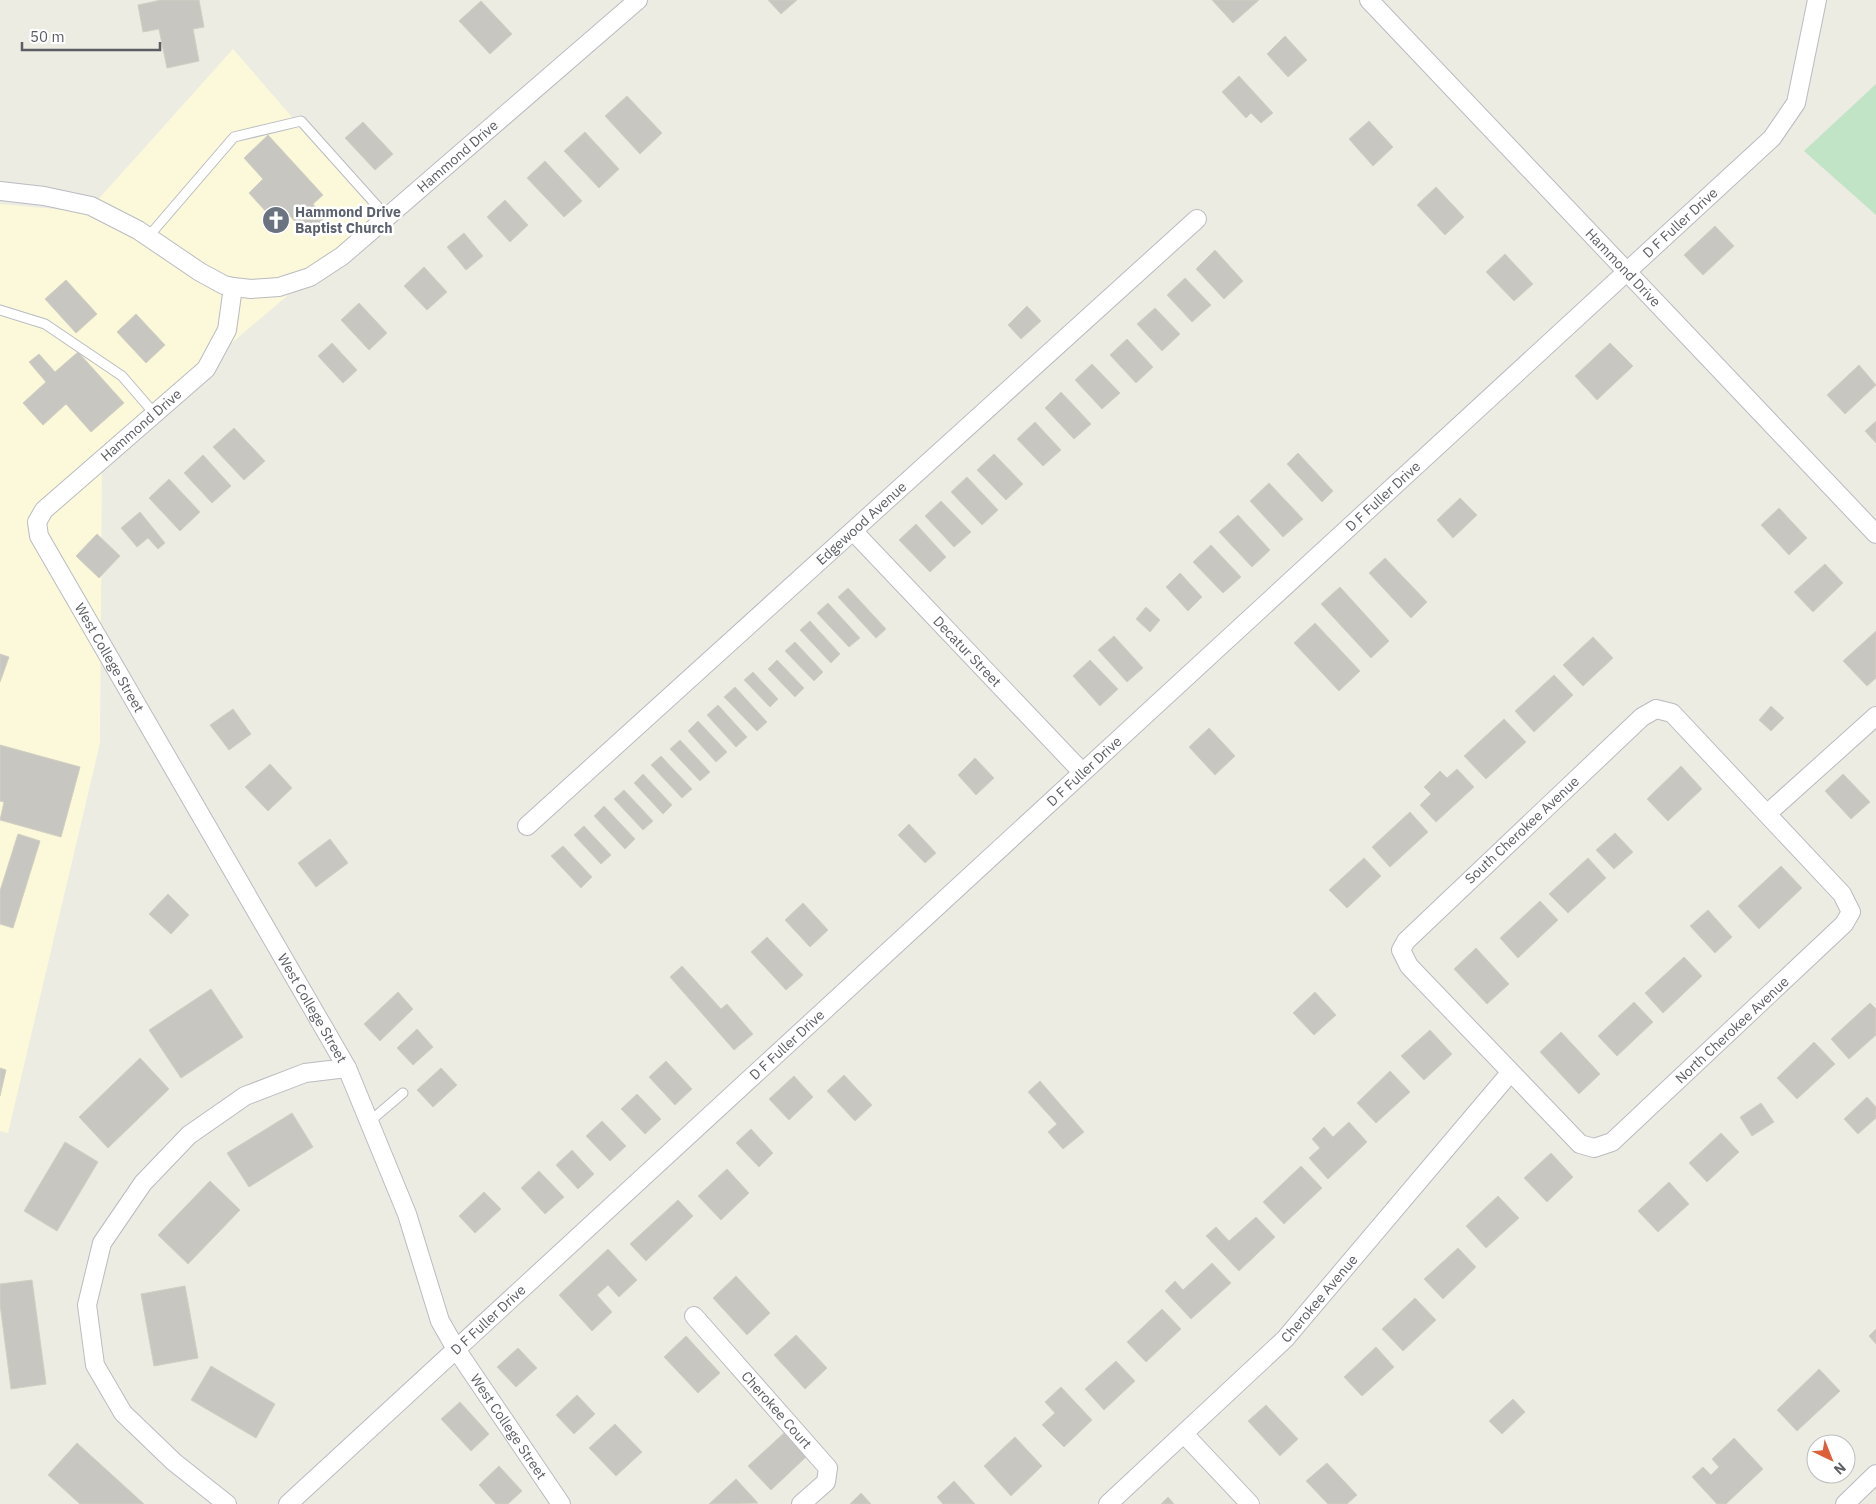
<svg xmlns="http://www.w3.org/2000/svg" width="1876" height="1504" viewBox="0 0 1876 1504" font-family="'IBM Plex Sans',sans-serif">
<rect width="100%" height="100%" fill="#edece3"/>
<path fill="#fbf9da" d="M233,49L377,215L294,290L102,453L100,743L8,1133L0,1131V204L87,212Z"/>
<path fill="#c1e3c6" d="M1876,84V215L1804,151Z"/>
<g fill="#c8c6c0" stroke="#d1cfc2">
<path d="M161,0H199L204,27L193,29L199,61L167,68L159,29L143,32L138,5Z"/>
<path d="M768,0H797L781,14Z"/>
<path d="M1212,0H1259L1233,23Z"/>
<path d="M481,1L512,34L490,54L459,21Z"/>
<path d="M1285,36L1307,60L1288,77L1267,54Z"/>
<path d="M1239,76L1273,113L1261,123L1251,113L1246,118L1222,92Z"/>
<path d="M627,96L662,133L640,154L605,116Z"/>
<path d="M1369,121L1393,147L1373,166L1349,139Z"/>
<path d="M363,122L393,154L375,170L345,138Z"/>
<path d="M585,132L619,169L599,188L564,151Z"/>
<path d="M268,135L323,195L313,204L325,218L306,234L290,216L279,226L249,193L263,179L244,158Z"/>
<path d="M545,161L582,201L564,217L527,178Z"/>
<path d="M1436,187L1464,217L1445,235L1417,205Z"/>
<path d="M505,200L528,225L510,242L487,217Z"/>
<path d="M1715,226L1734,246L1703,275L1684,255Z"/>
<path d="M464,233L483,256L466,270L447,247Z"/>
<path d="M1215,250L1243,281L1224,299L1196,269Z"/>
<path d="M1505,254L1533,284L1514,301L1486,272Z"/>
<path d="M424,267L447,292L427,310L404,286Z"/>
<path d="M1185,278L1211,305L1192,322L1167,295Z"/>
<path d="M66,280L97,314L76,333L45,299Z"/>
<path d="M359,303L387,333L369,350L341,320Z"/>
<path d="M1027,306L1041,321L1021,339L1008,325Z"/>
<path d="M1155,308L1180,334L1162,351L1137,324Z"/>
<path d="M136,314L165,345L146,363L117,332Z"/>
<path d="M1127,339L1153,367L1136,383L1110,355Z"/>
<path d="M332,343L357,370L343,383L318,356Z"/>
<path d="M1610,343L1633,366L1597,400L1575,376Z"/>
<path d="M78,352L124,403L91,432L66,404L43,425L23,403L46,382L29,362L39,354L55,372Z"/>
<path d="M1092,364L1120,393L1102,409L1075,380Z"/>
<path d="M1859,365L1876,385L1845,414L1827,395Z"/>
<path d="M1061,392L1091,424L1074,439L1045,408Z"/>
<path d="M1876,421V443L1865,431Z"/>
<path d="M1035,422L1061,450L1043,466L1017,439Z"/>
<path d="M234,428L265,461L244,480L213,447Z"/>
<path d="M1298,453L1333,491L1322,502L1287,464Z"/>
<path d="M994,454L1023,484L1006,500L977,470Z"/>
<path d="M203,455L231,486L212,503L184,473Z"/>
<path d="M967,477L998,510L982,525L951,492Z"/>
<path d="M169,479L200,512L180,531L149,498Z"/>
<path d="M1269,483L1303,519L1283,537L1250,501Z"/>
<path d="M1460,498L1477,515L1453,538L1437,520Z"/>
<path d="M941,501L971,532L954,547L925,516Z"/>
<path d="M1779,508L1807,538L1789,555L1761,525Z"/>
<path d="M140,512L165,543L158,549L148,538L137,547L121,528Z"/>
<path d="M1238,515L1270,550L1252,567L1219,532Z"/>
<path d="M916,524L946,557L930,572L899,540Z"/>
<path d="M97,534L120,556L99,578L76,556Z"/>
<path d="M1211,545L1241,577L1223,593L1193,562Z"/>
<path d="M1385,558L1427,602L1411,618L1369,573Z"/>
<path d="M1825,564L1843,583L1813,612L1794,592Z"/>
<path d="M1180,573L1202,597L1188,611L1166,587Z"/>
<path d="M1340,587L1389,641L1371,658L1321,604Z"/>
<path d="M848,588L886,629L876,638L838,597Z"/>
<path d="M828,603L860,638L849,647L817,613Z"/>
<path d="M1146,607L1160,620L1150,632L1136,619Z"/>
<path d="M810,621L840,654L831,663L800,630Z"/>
<path d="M1315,623L1360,671L1339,691L1294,643Z"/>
<path d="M1876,631V678L1867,686L1843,661Z"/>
<path d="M1114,636L1143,668L1127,682L1098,650Z"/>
<path d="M1593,637L1613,658L1583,686L1563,665Z"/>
<path d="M795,642L823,672L814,681L785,651Z"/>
<path d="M0,654L9,657L0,682Z"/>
<path d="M777,660L804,688L795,697L768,669Z"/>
<path d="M1090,660L1118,689L1100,706L1073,676Z"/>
<path d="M753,672L778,699L770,707L744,680Z"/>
<path d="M1554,675L1573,695L1534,732L1515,711Z"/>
<path d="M735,687L767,722L757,731L724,697Z"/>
<path d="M718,705L747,737L736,747L707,715Z"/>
<path d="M1771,706L1784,718L1771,731L1759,720Z"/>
<path d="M233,709L251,734L229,750L210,725Z"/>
<path d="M1504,719L1526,742L1486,779L1464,756Z"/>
<path d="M698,721L727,752L716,762L688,731Z"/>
<path d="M1209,728L1235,756L1215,775L1189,747Z"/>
<path d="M680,740L710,772L700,781L670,749Z"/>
<path d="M0,745L80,767L61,837L0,820L4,802L0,801Z"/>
<path d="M661,756L692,789L682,798L651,765Z"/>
<path d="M975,758L994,778L976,795L958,775Z"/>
<path d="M270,764L292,788L268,811L245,787Z"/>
<path d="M1681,766L1702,789L1668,821L1647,799Z"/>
<path d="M1457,769L1474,787L1436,822L1420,805L1431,794L1424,787L1440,771L1447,778Z"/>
<path d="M643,774L672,805L663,814L634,783Z"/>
<path d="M1843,774L1870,802L1851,819L1825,791Z"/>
<path d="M624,790L653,821L643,830L614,799Z"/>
<path d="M604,806L635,839L625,849L594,816Z"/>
<path d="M1410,812L1428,832L1390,867L1372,847Z"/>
<path d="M909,824L936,853L925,863L898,835Z"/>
<path d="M584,826L611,855L601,864L574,835Z"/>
<path d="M1615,833L1633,852L1614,869L1596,850Z"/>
<path d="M18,834L40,841L13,928L0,924V891Z"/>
<path d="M330,839L348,863L316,887L298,863Z"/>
<path d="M563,846L592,877L581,888L551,856Z"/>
<path d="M1364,858L1381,876L1347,908L1329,890Z"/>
<path d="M1588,858L1606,878L1568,913L1549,894Z"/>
<path d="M1781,866L1802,888L1759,929L1738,906Z"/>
<path d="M168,894L189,915L171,934L149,914Z"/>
<path d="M1540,901L1558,920L1518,958L1500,938Z"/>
<path d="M803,903L828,930L810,947L785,920Z"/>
<path d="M1708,910L1732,937L1715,953L1690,926Z"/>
<path d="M767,937L803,975L786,990L751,952Z"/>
<path d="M1476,948L1509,984L1487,1004L1454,969Z"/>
<path d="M1684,957L1702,976L1663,1013L1645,993Z"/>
<path d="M682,966L721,1009L727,1004L753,1034L734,1050L670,977Z"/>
<path d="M211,989L243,1037L181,1078L149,1030Z"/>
<path d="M398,992L413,1009L380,1041L364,1024Z"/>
<path d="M1315,992L1336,1015L1314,1035L1293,1013Z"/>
<path d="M1634,1002L1653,1022L1617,1056L1598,1036Z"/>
<path d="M1870,1003L1876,1009V1035L1849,1059L1831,1039Z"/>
<path d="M417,1029L433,1047L413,1065L397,1048Z"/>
<path d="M1430,1030L1452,1054L1424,1080L1401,1056Z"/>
<path d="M1561,1032L1600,1074L1579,1094L1540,1052Z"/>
<path d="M1814,1042L1835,1064L1797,1099L1777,1078Z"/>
<path d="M140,1058L169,1089L108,1148L79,1117Z"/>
<path d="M666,1061L692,1089L675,1105L649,1077Z"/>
<path d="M0,1068L6,1070L0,1096Z"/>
<path d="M441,1068L457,1085L433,1107L417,1090Z"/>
<path d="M1390,1071L1410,1092L1376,1123L1357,1103Z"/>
<path d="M844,1075L872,1105L855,1121L827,1091Z"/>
<path d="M794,1076L813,1097L789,1120L769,1099Z"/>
<path d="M1040,1081L1084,1132L1063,1149L1048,1132L1057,1124L1028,1092Z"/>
<path d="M637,1094L661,1119L645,1134L621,1109Z"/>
<path d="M1867,1097L1876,1107V1118L1858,1134L1844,1119Z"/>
<path d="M1761,1103L1774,1122L1752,1136L1740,1117Z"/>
<path d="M292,1113L313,1147L249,1187L227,1153Z"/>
<path d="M602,1121L626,1146L610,1161L586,1136Z"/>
<path d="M1349,1122L1367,1142L1328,1179L1309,1158L1320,1148L1312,1139L1324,1127L1333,1137Z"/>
<path d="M751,1129L773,1153L759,1167L736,1143Z"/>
<path d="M1721,1133L1739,1152L1707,1182L1689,1163Z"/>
<path d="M65,1142L98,1162L57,1231L24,1211Z"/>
<path d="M572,1150L594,1174L578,1189L556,1165Z"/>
<path d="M1551,1153L1573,1177L1547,1202L1524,1178Z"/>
<path d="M1301,1166L1322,1188L1284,1224L1263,1202Z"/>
<path d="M727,1169L749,1193L721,1220L698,1196Z"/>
<path d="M539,1171L564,1197L545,1214L521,1188Z"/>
<path d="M210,1181L240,1210L188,1264L158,1235Z"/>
<path d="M1669,1182L1689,1204L1658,1232L1638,1211Z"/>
<path d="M484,1192L501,1209L475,1233L459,1216Z"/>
<path d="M1498,1196L1519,1218L1486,1248L1466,1226Z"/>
<path d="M678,1200L693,1216L646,1261L630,1244Z"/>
<path d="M1256,1217L1275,1237L1239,1271L1206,1236L1216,1227L1229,1241Z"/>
<path d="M1458,1248L1476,1267L1443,1299L1424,1279Z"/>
<path d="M608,1249L637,1280L619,1297L608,1285L597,1295L612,1312L592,1331L559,1295Z"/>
<path d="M1212,1263L1231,1283L1191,1319L1165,1291L1175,1281L1183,1290Z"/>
<path d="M736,1276L770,1313L747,1335L713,1298Z"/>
<path d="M32,1280L46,1384L11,1389L0,1304V1284Z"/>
<path d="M185,1286L198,1358L154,1366L141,1294Z"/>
<path d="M1415,1298L1436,1320L1403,1351L1382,1329Z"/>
<path d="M1162,1309L1181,1329L1146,1362L1127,1342Z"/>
<path d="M1876,1329V1344L1869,1336Z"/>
<path d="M796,1335L827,1368L805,1389L774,1355Z"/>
<path d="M686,1336L720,1373L698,1393L664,1357Z"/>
<path d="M1376,1347L1394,1367L1362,1396L1344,1377Z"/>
<path d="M518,1348L537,1368L516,1387L497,1367Z"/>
<path d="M1116,1361L1135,1381L1104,1410L1085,1389Z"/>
<path d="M211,1366L275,1404L256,1438L191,1400Z"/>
<path d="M1819,1369L1840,1391L1797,1431L1777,1410Z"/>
<path d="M1061,1387L1092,1420L1064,1447L1042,1425L1055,1413L1045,1402Z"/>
<path d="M577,1395L595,1414L574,1434L556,1415Z"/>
<path d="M1513,1399L1525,1412L1502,1434L1489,1421Z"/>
<path d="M460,1402L489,1434L471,1451L441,1419Z"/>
<path d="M1266,1405L1298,1439L1280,1456L1248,1421Z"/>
<path d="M615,1424L642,1452L616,1476L589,1448Z"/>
<path d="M784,1433L806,1457L771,1490L748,1466Z"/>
<path d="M1015,1437L1042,1466L1011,1496L984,1466Z"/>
<path d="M1734,1438L1763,1469L1726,1504H1717L1692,1477L1703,1467L1711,1475L1719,1467L1712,1459Z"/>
<path d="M77,1443L144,1504H80L48,1475Z"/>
<path d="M1327,1463L1357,1495L1347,1504H1328L1306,1481Z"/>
<path d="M499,1466L522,1491L508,1504H496L479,1485Z"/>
<path d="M736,1479L758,1503L709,1504Z"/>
<path d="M954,1481L975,1504H943L937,1497Z"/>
<path d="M861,1493L871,1504H850Z"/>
<path d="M1168,1497L1174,1504H1161Z"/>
</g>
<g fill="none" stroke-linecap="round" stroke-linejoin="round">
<g stroke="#babbc1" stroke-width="11">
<g id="service">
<path d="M148,237L234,137L301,121L387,217"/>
<path d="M0,310L45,324L122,376L154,413"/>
<path d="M369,1122L403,1093"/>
</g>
</g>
<g stroke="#babbc1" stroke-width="20">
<g id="minor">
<path id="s1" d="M1369,0L1876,534"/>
<path id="s2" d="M0,191L44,196L91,206L138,230L200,272L224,285L233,287L251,289L279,287L310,277L342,256L638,0"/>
<path id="s3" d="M233,287L227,330L206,369L44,510L37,522L39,536L347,1068L407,1214L440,1321L456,1349L561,1504"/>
<path id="s4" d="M853,531L1082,772"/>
<path d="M1656,709L1672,713L1842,894L1851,912L1844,924L1612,1142L1594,1148L1580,1144L1409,966L1401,950L1406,941L1642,717Z"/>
<path d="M1768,813L1876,716"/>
<path id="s5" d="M527,826L1197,219"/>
<path id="s6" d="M694,1316L828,1468L826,1482L801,1504"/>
<path d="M1184,1434L1250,1504"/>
<path d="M227,1504L174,1462L123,1413L95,1365L87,1305L102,1243L143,1183L189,1135L245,1096L305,1073L347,1068"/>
<path id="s7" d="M288,1504L1772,138L1796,103L1817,0"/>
<path id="s8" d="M1108,1504L1285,1339L1510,1073"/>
<path d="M1845,1504L1876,1474"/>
</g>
</g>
<use href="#service" stroke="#fff" stroke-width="9"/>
<use href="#minor" stroke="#fff" stroke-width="18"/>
</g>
<defs>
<g id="church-disc" transform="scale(1.4375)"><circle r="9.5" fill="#6b7280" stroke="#fff"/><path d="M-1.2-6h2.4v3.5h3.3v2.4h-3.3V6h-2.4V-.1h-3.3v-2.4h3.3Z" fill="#fff"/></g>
</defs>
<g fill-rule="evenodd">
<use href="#church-disc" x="276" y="220"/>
</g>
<g text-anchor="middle" stroke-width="5" stroke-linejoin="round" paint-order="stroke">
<g font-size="14" fill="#5b5d63" stroke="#fff">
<text dy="5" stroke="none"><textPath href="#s2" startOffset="526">Hammond Drive</textPath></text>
<text dy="5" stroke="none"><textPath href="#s7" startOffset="1892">D F Fuller Drive</textPath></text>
<text dy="5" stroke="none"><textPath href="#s1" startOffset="369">Hammond Drive</textPath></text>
<text transform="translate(141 425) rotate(-41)" y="5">Hammond Drive</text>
<text dy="5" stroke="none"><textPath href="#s7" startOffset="1488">D F Fuller Drive</textPath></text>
<text dy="5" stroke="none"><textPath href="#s5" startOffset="451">Edgewood Avenue</textPath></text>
<text dy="5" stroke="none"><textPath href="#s4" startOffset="166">Decatur Street</textPath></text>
<text dy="5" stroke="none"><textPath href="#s3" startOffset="471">West College Street</textPath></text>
<text dy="5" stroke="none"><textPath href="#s7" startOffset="1082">D F Fuller Drive</textPath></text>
<text transform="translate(1522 830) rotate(-43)" y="5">South Cherokee Avenue</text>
<text dy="5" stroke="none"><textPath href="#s3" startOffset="876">West College Street</textPath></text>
<text transform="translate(1732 1030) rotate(-43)" y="5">North Cherokee Avenue</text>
<text dy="5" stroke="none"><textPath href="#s7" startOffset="678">D F Fuller Drive</textPath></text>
<text dy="5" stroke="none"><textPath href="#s8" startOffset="295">Cherokee Avenue</textPath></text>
<text dy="5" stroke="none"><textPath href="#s7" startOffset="272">D F Fuller Drive</textPath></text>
<text dy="5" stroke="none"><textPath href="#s6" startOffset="125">Cherokee Court</textPath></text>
<text dy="5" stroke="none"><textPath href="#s3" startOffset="1341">West College Street</textPath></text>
</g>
<g font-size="14" font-weight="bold" fill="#5b616d" stroke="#fff" text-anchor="start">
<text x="295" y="217">Hammond Drive<tspan x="295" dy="16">Baptist Church</tspan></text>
</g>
</g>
<g transform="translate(1831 1459) rotate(137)"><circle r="24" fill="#ffffff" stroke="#bdbec1"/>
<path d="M0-4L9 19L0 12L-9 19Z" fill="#dd6039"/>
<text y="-8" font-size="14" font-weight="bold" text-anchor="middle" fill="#5b5d63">N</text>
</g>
<path d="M22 42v8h138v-8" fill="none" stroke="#5b5d63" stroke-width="2.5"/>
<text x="30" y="42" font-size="15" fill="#5b5d63" stroke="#ffffff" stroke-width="4" paint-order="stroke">50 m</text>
</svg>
